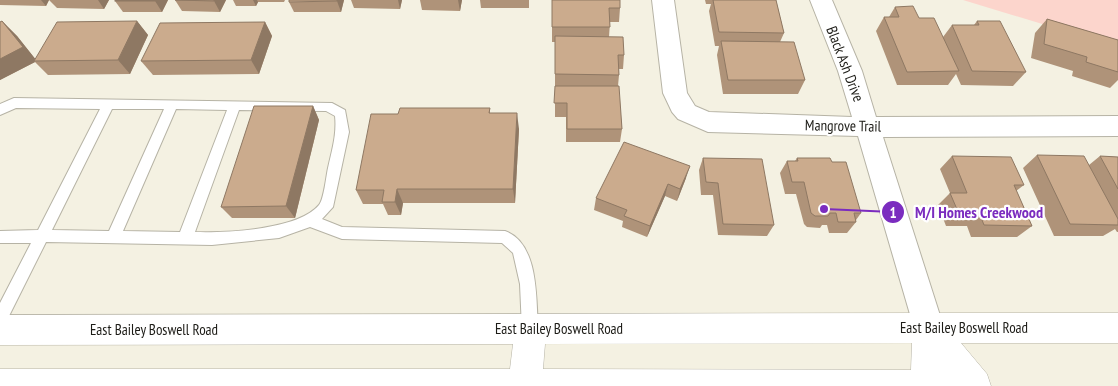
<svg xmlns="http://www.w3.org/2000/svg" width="1118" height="386" viewBox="0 0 1118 386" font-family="'PT Sans Narrow',sans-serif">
<rect width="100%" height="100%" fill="#f4f1e2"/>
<path fill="#fcd5cc" d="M963,0H1118V47Z"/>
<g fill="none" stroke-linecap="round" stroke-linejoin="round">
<g stroke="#b6b3a5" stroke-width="2">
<path id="service" d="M14,98L332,103L345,110L349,132L333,207L322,219L342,227L505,231C539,243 536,299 538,329L536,334L530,337L524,334L522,329L520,284L513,253L502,243L342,239L310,227L279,238L212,245L46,242L5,324L0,326V303L31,243H0V231L38,230L100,109L16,108L0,115V104ZM112,109H164L109,231L52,230ZM176,109L227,110L180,232L123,231ZM239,110L326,111L335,116C337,134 332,150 328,168C326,177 324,199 319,205C298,230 226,233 195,232Z"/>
</g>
<g stroke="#b6b3a5" stroke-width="2">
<path id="minor" d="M652,0H674L687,93L695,106L709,112L852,117L838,71L810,0H832L862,71L876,117L1118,116V136L883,137L944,328L940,338L929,342L918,338L914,328L858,136L708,132L678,119L672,112L663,93Z"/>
</g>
<g stroke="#b6b3a5" stroke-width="1">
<path id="secondary" d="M928,313H1118V343H961L987,374L991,386H0V369H510L513,344L0,345V315ZM912,343L911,370L543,369L545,344Z"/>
</g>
<use href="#service" fill="#fff" fill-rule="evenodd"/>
<use href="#minor" fill="#fff" fill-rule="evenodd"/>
<use href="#secondary" fill="#fff" fill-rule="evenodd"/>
</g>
<g fill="#af9379">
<path d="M0,0H49L46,6L0,5Z"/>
<path d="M49,0H109L104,9L57,8Z"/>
<path d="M168,0L162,12H123L115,1Z"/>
<path d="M175,0H226L220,12L182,11Z"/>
<path d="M233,0H285L284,2H258L256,6H236Z"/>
<path d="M344,0L341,12H294L289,2Z"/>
<path d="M351,0H402L400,9L354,8Z"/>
<path d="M420,0H462L460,11L422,10Z"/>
<path d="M480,0H529V8H481Z"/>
<path d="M552,0L620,8L619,22H610L609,37L624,55L623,69H619V75L618,86L622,129L620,142H566V117H555V42H552Z"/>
<path d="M705,0H776L784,33L780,42L805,80L798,94H723L717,55L719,46H715L709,11L711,4H706Z"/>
<path d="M895,7L919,18L943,37L952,25H974L977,21L1026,72L1013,86L961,85L956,74L948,85H897L876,31L884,17H889Z"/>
<path d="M1047,19L1118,40V80L1110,88L1072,76L1073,71L1031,58L1035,33Z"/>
<path d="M2,21L17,36L35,59L137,21L148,35L130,74L48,75L35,62L0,80V22Z"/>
<path d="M265,22L272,36L259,74L153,75L141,61Z"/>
<path d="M313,106L319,120L295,218H232L221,207Z"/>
<path d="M490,108V113L519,129L515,203H403L401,215H388L383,204H363L356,190L398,114Z"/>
<path d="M1037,155L1089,165L1100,156L1118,157V232H1117L1115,229L1103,236H1054L1023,168Z"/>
<path d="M952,156L1024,185L1016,191L1032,226L1017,237H971L967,226H946L938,205L950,193L940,169Z"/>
<path d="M703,158L774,225L767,236L718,235L713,195H701L699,170Z"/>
<path d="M797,158L832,162L861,213L856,220V222L847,233H829L827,225H822L820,228L807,227L804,224L796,194H785L780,173L787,161H795Z"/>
<path d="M686,178L677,201L665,196L647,237L622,227L623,221L594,210L596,198Z"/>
</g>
<g fill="#8e7863">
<path d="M41,0H49L46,6Z"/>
<path d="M98,0H109L104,9Z"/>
<path d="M155,0H168L162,12L155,1Z"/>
<path d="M214,0H226L220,12L214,1Z"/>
<path d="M253,0H257L258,2L256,6Z"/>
<path d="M337,0H344L341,12L337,1Z"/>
<path d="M398,0H402L400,9Z"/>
<path d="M458,0H462L460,11Z"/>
<path d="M2,21L17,36L37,61H34L35,62L0,80V59Z"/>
<path d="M137,21L148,35L130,74L118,60Z"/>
<path d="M265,22L272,36L259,74L251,60Z"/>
<path d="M313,106L319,120L295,218L286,206Z"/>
<path d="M517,113L519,129L515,203L513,189Z"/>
<path d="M690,166L686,178L677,201L680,189Z"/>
<path d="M668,184L665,196L647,237L650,226Z"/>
<path d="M397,189L403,203L401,215L395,202Z"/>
</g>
<g fill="#cbab8d" stroke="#8e7863">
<rect x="115" y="0" width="40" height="1"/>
<path d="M175,0H214V1Z"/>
<path d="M289,0H337V1L289,2Z"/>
<path d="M552,0H620V8H609L610,27H552Z"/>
<path d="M713,0H776L784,33L719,32Z"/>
<path d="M913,6L919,18H934L959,71L907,72L884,17H899L895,7Z"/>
<path d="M1047,19L1118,40V72L1086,62L1087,57L1044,44Z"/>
<path d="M2,21L23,47L0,59V22Z"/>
<path d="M137,21L118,60L34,61L57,22Z"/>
<path d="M977,21H1000L1026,72L972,71L952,25H979Z"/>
<path d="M265,22L251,60L141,61L160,23Z"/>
<path d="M555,36L623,37L624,55H618L619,75L555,74Z"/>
<path d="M721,41L794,42L805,80H728Z"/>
<path d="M555,86H619L622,129H567V103H554Z"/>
<path d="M254,106H313L286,206L221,207Z"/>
<path d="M400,108H490L489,113H517L513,189H397L395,202H382L384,190H356L371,114H398Z"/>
<path d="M624,142L690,166L680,189L668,184L650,226L624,216L627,210L596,198Z"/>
<path d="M1037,155L1084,156L1118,219V225L1070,224Z"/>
<path d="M952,156L1011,157L1024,185H1014L1032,226L984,225L980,215L959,214L950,193H967Z"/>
<path d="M1100,156L1118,157V189Z"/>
<path d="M703,158L762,159L774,225L723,224L718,183L706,182Z"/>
<path d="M797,158H830L832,162H846L861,213H854L856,222H838L836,213H830L828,216H815L811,213L804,182H792L787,161H798Z"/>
</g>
<g text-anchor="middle" stroke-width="4.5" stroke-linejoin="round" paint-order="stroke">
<g font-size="15" fill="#1d1c17" stroke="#fff">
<text transform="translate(845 64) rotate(69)" y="5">Black Ash Drive</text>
<text transform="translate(843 126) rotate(1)" y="5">Mangrove Trail</text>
<text x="964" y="333">East Bailey Boswell Road</text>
<text x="559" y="334">East Bailey Boswell Road</text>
<text x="154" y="335">East Bailey Boswell Road</text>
</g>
</g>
<path fill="none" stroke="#7b2cbf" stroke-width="2" d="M824 209L893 212"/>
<g fill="#7b2cbf" stroke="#fff" stroke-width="2">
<circle cx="824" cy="209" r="5"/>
<circle cx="893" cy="212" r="12"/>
</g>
<g font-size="15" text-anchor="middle" font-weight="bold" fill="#fff">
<text x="893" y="218">1</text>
</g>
<g font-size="16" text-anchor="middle" font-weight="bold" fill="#7b2cbf" stroke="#fff" stroke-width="4.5" stroke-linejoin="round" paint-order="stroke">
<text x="979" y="218">M/I Homes Creekwood</text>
</g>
</svg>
